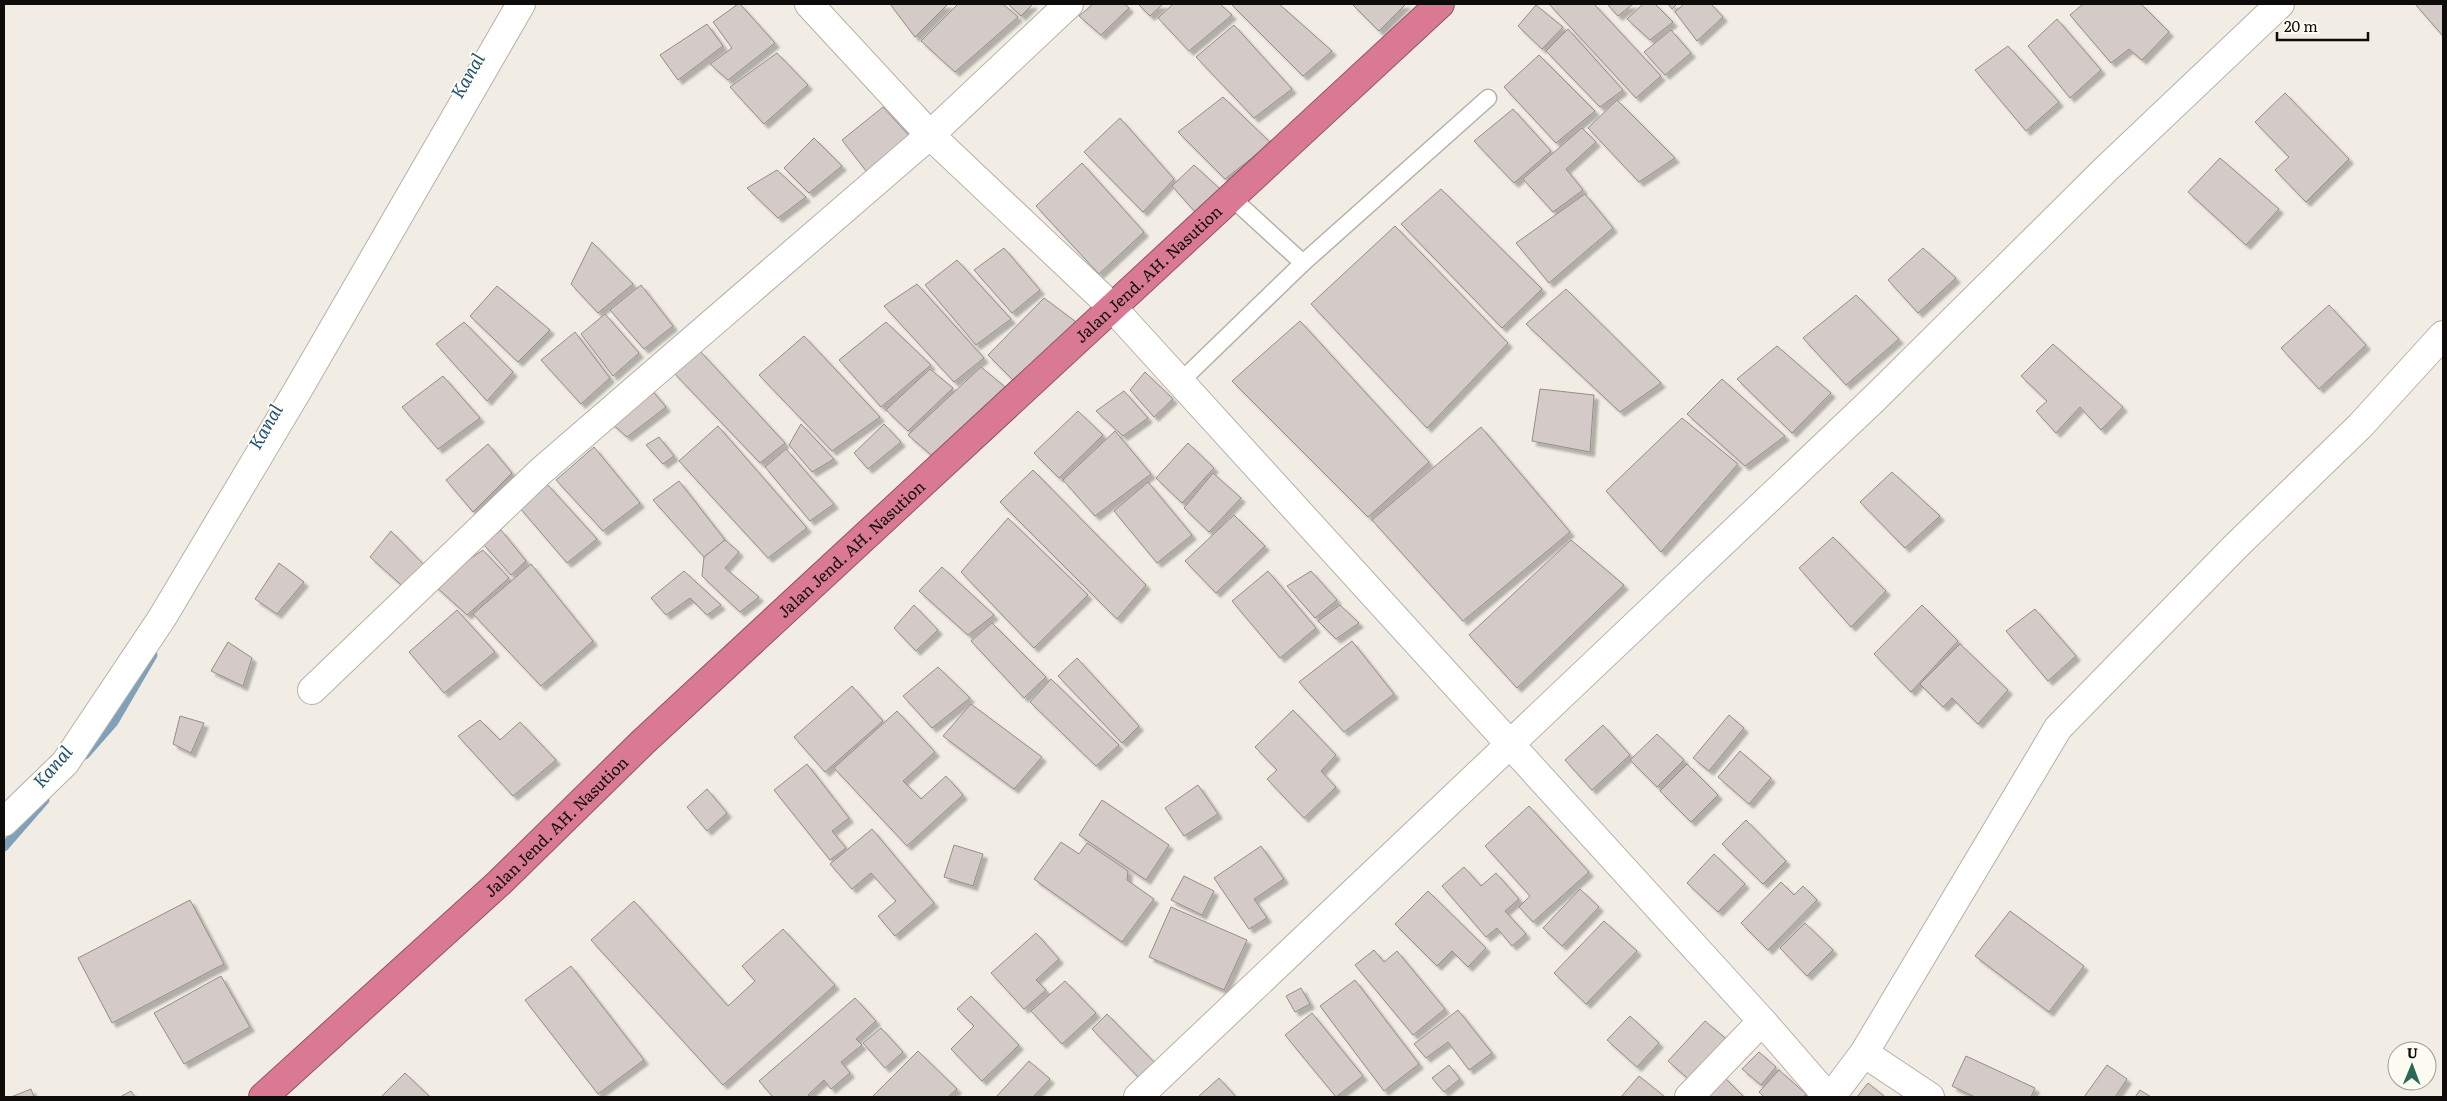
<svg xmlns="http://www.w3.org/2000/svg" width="2447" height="1101" viewBox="0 0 2447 1101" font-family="Literata,serif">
<defs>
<filter id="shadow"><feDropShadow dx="4.5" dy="4.5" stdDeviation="1" flood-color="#0004"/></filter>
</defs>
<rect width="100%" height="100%" fill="#f1ede4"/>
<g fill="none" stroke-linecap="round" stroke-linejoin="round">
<g stroke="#81a1ba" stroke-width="9">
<path d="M85,755L114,722L153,655"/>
<path d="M4,847L45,800"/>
</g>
</g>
<g fill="#d4cac7" stroke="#968c89" filter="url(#shadow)">
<path d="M738,4H740L775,43L728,80L710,64L732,48L713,22Z"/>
<path d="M890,4H948L915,37Z"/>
<path d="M958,4H1003L1018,17L955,72L921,41Z"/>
<path d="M1008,4H1033L1021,16Z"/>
<path d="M1093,4H1125L1129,8L1101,35L1079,16Z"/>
<path d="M1138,4H1163L1150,16Z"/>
<path d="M1173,4H1220L1232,15L1189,51L1158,18Z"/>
<path d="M1231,4H1279L1332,51L1303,76Z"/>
<path d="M1352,4H1406L1379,31Z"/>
<path d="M1549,4H1594L1661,76L1636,98Z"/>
<path d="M1607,4H1633L1618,16Z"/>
<path d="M1643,4H1655L1673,22L1650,40L1627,19Z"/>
<path d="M1668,4H1677L1672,9Z"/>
<path d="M1684,4H1711L1723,17L1697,41L1675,12Z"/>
<path d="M2083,4H2141L2169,32L2142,60L2129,49L2111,63L2070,15Z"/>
<path d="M2415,4H2443V36Z"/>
<path d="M1536,5L1563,27L1542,49L1518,26Z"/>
<path d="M2057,19L2101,70L2070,98L2028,46Z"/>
<path d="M707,24L723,46L678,80L660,55Z"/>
<path d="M1234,25L1292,89L1254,118L1196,57Z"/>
<path d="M1568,29L1623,90L1600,107L1546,51Z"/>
<path d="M1671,30L1691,53L1665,75L1644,52Z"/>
<path d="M2008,46L2059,102L2026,131L1975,70Z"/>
<path d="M777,53L808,85L764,124L730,87Z"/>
<path d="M1539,55L1595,111L1556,143L1504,87Z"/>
<path d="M2285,93L2349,159L2306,202L2275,170L2289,157L2255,122Z"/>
<path d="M1223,97L1271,143L1225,179L1178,132Z"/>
<path d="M1617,100L1675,158L1639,182L1588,128Z"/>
<path d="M883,107L913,140L870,176L842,140Z"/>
<path d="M1513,109L1551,151L1514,183L1474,141Z"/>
<path d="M1120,118L1174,179L1143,212L1084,152Z"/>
<path d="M1582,128L1596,142L1566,169L1583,190L1553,212L1523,179Z"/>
<path d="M814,138L842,166L809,193L784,168Z"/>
<path d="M2220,158L2279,209L2246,245L2188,192Z"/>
<path d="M1082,163L1144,232L1099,274L1036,206Z"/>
<path d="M1194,165L1221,190L1196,213L1172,186Z"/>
<path d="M777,170L806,197L778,218L747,188Z"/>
<path d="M1441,189L1542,289L1502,328L1401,224Z"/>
<path d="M1585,194L1613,228L1549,283L1516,243Z"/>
<path d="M1395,226L1508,343L1427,428L1311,304Z"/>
<path d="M592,242L633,284L598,313L571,284Z"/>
<path d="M1004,248L1040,290L1012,313L974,270Z"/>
<path d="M1923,248L1956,278L1918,313L1888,280Z"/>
<path d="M957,260L1011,319L976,345L925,285Z"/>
<path d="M917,284L984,358L954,382L884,306Z"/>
<path d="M641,285L673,326L644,349L610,310Z"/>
<path d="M497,286L550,330L518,362L470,316Z"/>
<path d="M1566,289L1661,383L1620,412L1526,324Z"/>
<path d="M1856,295L1899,339L1846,385L1803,338Z"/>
<path d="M1044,298L1080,325L1018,385L988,355Z"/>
<path d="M2329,305L2366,345L2319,389L2281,348Z"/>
<path d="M605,314L639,353L613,376L581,334Z"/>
<path d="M1300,321L1429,462L1368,517L1232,381Z"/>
<path d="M464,322L513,372L487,401L436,344Z"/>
<path d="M886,322L931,365L881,407L839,360Z"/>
<path d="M575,332L610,378L581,404L541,360Z"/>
<path d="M804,336L880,417L832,451L759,375Z"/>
<path d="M2053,344L2123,407L2101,430L2080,407L2056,433L2036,411L2047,401L2021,376Z"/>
<path d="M1777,346L1831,393L1792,433L1737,379Z"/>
<path d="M700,351L785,443L760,463L673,372Z"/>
<path d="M981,367L1010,391L937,460L908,435Z"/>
<path d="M930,369L953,388L908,431L886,410Z"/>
<path d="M1145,372L1173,399L1154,417L1130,390Z"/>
<path d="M443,376L480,418L438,449L402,407Z"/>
<path d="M1722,379L1785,436L1745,466L1687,414Z"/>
<path d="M650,388L666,407L627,437L609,421Z"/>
<path d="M1540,389L1594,395L1590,452L1532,441Z"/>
<path d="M1124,391L1148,418L1123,436L1096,411Z"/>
<path d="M1078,411L1103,435L1059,478L1034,453Z"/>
<path d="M1682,418L1738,464L1661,552L1606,491Z"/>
<path d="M801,424L834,459L812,472L789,445Z"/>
<path d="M884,424L901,442L868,469L854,453Z"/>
<path d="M718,426L807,528L768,558L679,461Z"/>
<path d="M1481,427L1570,532L1463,621L1372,520Z"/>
<path d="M1115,431L1151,474L1095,516L1063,480Z"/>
<path d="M659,437L674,456L663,464L646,445Z"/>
<path d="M1188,443L1214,468L1182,503L1156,478Z"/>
<path d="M488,444L512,473L473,512L446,480Z"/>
<path d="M594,447L640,503L603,531L556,480Z"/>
<path d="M786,449L834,504L810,521L765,467Z"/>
<path d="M1033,470L1146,585L1117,619L1000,502Z"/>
<path d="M1892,472L1940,516L1905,548L1860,502Z"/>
<path d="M1213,473L1241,498L1209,532L1184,508Z"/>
<path d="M679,481L725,540L704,557L653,500Z"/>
<path d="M1148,482L1192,535L1157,563L1114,511Z"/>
<path d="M547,484L597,539L567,563L519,507Z"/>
<path d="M1234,515L1265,546L1216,593L1185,561Z"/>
<path d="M1008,518L1088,595L1034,648L961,572Z"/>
<path d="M501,530L526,561L511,575L483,544Z"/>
<path d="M391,531L428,569L408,591L370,557Z"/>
<path d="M1833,537L1886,591L1851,627L1799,568Z"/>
<path d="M725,540L739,552L725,568L759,597L740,612L702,576L704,557Z"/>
<path d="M1571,540L1624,585L1517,688L1469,635Z"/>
<path d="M483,550L509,578L467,615L433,584Z"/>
<path d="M279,563L304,582L277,614L255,599Z"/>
<path d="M531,564L593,641L541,686L473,614Z"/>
<path d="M942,567L994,615L968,635L919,591Z"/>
<path d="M684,571L721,605L707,615L690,598L666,615L651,598Z"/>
<path d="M1268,571L1316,628L1280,658L1232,601Z"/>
<path d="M1311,571L1337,600L1315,618L1287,586Z"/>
<path d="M914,605L938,630L916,651L894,628Z"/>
<path d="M1340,605L1359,623L1336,639L1318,621Z"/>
<path d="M1922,605L1958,641L1911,692L1874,654Z"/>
<path d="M2035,609L2076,656L2048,681L2006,631Z"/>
<path d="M457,610L495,652L444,693L409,652Z"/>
<path d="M992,623L1046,677L1024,698L971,641Z"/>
<path d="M1352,641L1394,694L1344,732L1299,682Z"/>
<path d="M228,642L252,658L243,686L211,671Z"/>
<path d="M1960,644L2008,690L1978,724L1952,698L1943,707L1920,684Z"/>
<path d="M1077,658L1139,726L1122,743L1058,676Z"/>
<path d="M938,667L970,698L932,728L903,696Z"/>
<path d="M1051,679L1119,745L1096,766L1030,702Z"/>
<path d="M852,686L883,721L825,772L794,737Z"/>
<path d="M971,704L1042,757L1014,789L943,736Z"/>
<path d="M1293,710L1336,755L1321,771L1336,787L1304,818L1267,779L1277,770L1255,747Z"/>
<path d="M897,711L935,752L903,781L921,799L946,776L963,795L907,846L834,768Z"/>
<path d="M1729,715L1744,728L1709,771L1693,758Z"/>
<path d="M180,716L204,723L191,753L173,744Z"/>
<path d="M480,720L500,740L520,722L556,760L513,796L458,736Z"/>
<path d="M1603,725L1630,755L1592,790L1565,760Z"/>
<path d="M1657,734L1684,760L1657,787L1630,760Z"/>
<path d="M1740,751L1771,778L1749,804L1718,777Z"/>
<path d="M807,764L849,818L832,831L846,848L830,860L774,790Z"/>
<path d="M1687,764L1718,795L1691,822L1660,791Z"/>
<path d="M1198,785L1218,814L1184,836L1165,808Z"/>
<path d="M707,789L727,813L707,831L687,807Z"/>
<path d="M1102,800L1169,845L1146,880L1079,835Z"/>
<path d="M1529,806L1589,872L1533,922L1519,907L1530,896L1485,846Z"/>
<path d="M1746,820L1786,861L1763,884L1722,844Z"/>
<path d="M872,829L934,903L895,936L878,916L896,901L871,873L852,889L830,864Z"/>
<path d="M1061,842L1079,854L1087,843L1128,871L1127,880L1154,899L1122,942L1034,879Z"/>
<path d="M954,845L983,854L973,886L944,877Z"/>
<path d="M1261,846L1284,879L1254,899L1267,918L1249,929L1214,878Z"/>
<path d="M1714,854L1745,884L1718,912L1687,883Z"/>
<path d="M1464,867L1481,886L1496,873L1519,899L1505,911L1526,934L1512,946L1497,928L1486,937L1442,886Z"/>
<path d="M1184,876L1214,891L1202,915L1171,900Z"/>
<path d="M1781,882L1794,895L1803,886L1817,900L1768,950L1741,923Z"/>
<path d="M1580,889L1599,907L1562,946L1543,928Z"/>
<path d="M1428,891L1486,948L1468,967L1452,951L1437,966L1395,924Z"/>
<path d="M190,900L224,964L112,1023L78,958Z"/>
<path d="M634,901L728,1006L755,981L742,966L783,929L835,985L723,1085L591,940Z"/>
<path d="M1171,907L1247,940L1224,990L1149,957Z"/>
<path d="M2010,911L2084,966L2049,1012L1975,956Z"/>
<path d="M1604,921L1637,951L1586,1004L1554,973Z"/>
<path d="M1805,923L1833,950L1807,976L1780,948Z"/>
<path d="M1036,933L1059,959L1036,980L1046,990L1024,1009L991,973Z"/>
<path d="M1374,950L1384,962L1397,951L1445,1009L1413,1035L1355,965Z"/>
<path d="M571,966L644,1060L598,1094L525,1000Z"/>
<path d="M221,976L250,1027L184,1064L154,1013Z"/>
<path d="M1355,980L1419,1064L1384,1091L1320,1006Z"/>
<path d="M1065,981L1096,1013L1062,1044L1031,1011Z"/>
<path d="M1301,988L1310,1004L1295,1012L1286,996Z"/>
<path d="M971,996L1019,1045L982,1081L951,1049L974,1026L957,1009Z"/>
<path d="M855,998L876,1021L856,1039L862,1045L841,1062L850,1073L831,1089L824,1080L808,1095L811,1097H773L759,1081Z"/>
<path d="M1458,1010L1492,1053L1469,1070L1448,1042L1426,1058L1414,1044Z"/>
<path d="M1312,1013L1363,1076L1336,1097L1285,1035Z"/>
<path d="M1107,1014L1157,1065L1141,1080L1092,1029Z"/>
<path d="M1630,1016L1659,1043L1637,1067L1607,1040Z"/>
<path d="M1705,1021L1730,1042L1693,1083L1668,1061Z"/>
<path d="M881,1028L903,1052L885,1068L863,1043Z"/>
<path d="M918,1051L957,1089L948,1097H872Z"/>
<path d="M1759,1052L1776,1067L1761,1085L1742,1069Z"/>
<path d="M1966,1056L2035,1088L2031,1097H1975L1952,1086Z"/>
<path d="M1029,1061L1050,1079L1033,1097H996Z"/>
<path d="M1449,1065L1460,1079L1444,1092L1432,1078Z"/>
<path d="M2107,1065L2127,1079L2115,1097H2084Z"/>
<path d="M1779,1070L1806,1094L1803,1097H1764L1759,1092Z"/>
<path d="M405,1073L430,1097H381Z"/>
<path d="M1722,1075L1744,1097H1711L1705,1092Z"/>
<path d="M1639,1076L1665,1097H1621Z"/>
<path d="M1219,1078L1236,1097H1198Z"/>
<path d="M1868,1083L1885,1097H1857Z"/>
<path d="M31,1089L34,1097H11Z"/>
<path d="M2140,1090L2151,1097H2135Z"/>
<path d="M131,1091L135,1097H120Z"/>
</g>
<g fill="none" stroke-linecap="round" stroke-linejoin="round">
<g stroke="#b5b1a9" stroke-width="19">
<g id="lane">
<path d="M1303,263L1488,98"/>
<path d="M1180,382L1303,263L1232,198"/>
</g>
</g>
<g stroke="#b5b1a9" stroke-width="30">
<g id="street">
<path d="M809,4L930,135L1111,306L1762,1021L1828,1097"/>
<path d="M312,690L541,471L930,135L1069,4"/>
<path d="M4,822L65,763L162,618L299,388L521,4"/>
<path d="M1864,1053L1930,1097"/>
<path d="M1138,1097L1876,397L2105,170L2280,4"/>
<path d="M1689,1097L1762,1021"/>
<path d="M1831,1097L1864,1053L2058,728L2236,546L2360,426L2443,335"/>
</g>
</g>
<g stroke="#925363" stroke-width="30">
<g id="highway">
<path id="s1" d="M263,1097L499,883L643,742L1440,4"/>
</g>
</g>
<use href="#lane" stroke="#fff" stroke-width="16"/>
<use href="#street" stroke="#fff" stroke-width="28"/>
<use href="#highway" stroke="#da7993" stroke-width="28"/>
</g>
<g text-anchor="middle" stroke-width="4" stroke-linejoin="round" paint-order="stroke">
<g font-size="16" fill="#0d0c0a" stroke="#fefbf2">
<text dy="6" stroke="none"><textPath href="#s1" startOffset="1209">Jalan Jend. AH. Nasution</textPath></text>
<text dy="6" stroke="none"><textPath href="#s1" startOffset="804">Jalan Jend. AH. Nasution</textPath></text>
<text dy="6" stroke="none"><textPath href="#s1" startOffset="399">Jalan Jend. AH. Nasution</textPath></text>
</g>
<g font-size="18" font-style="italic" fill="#1d5276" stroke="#fefbf2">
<text transform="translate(468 76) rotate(-60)" y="6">Kanal</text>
<text transform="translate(266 427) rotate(-60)" y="6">Kanal</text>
<text transform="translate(53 767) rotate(-49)" y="6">Kanal</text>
</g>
</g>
<rect width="2447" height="1101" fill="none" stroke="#0d0c0a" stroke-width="10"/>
<g transform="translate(2412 1066) rotate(1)"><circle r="24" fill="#fefbf2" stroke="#9e9b95"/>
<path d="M0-4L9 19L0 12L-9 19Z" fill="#2a6956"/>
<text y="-8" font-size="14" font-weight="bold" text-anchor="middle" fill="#0d0c0a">U</text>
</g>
<path d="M2277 32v8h91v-8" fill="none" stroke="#0d0c0a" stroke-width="2.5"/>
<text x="2284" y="32" font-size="15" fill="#0d0c0a" stroke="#fefbf2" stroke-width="4" paint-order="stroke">20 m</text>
</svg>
